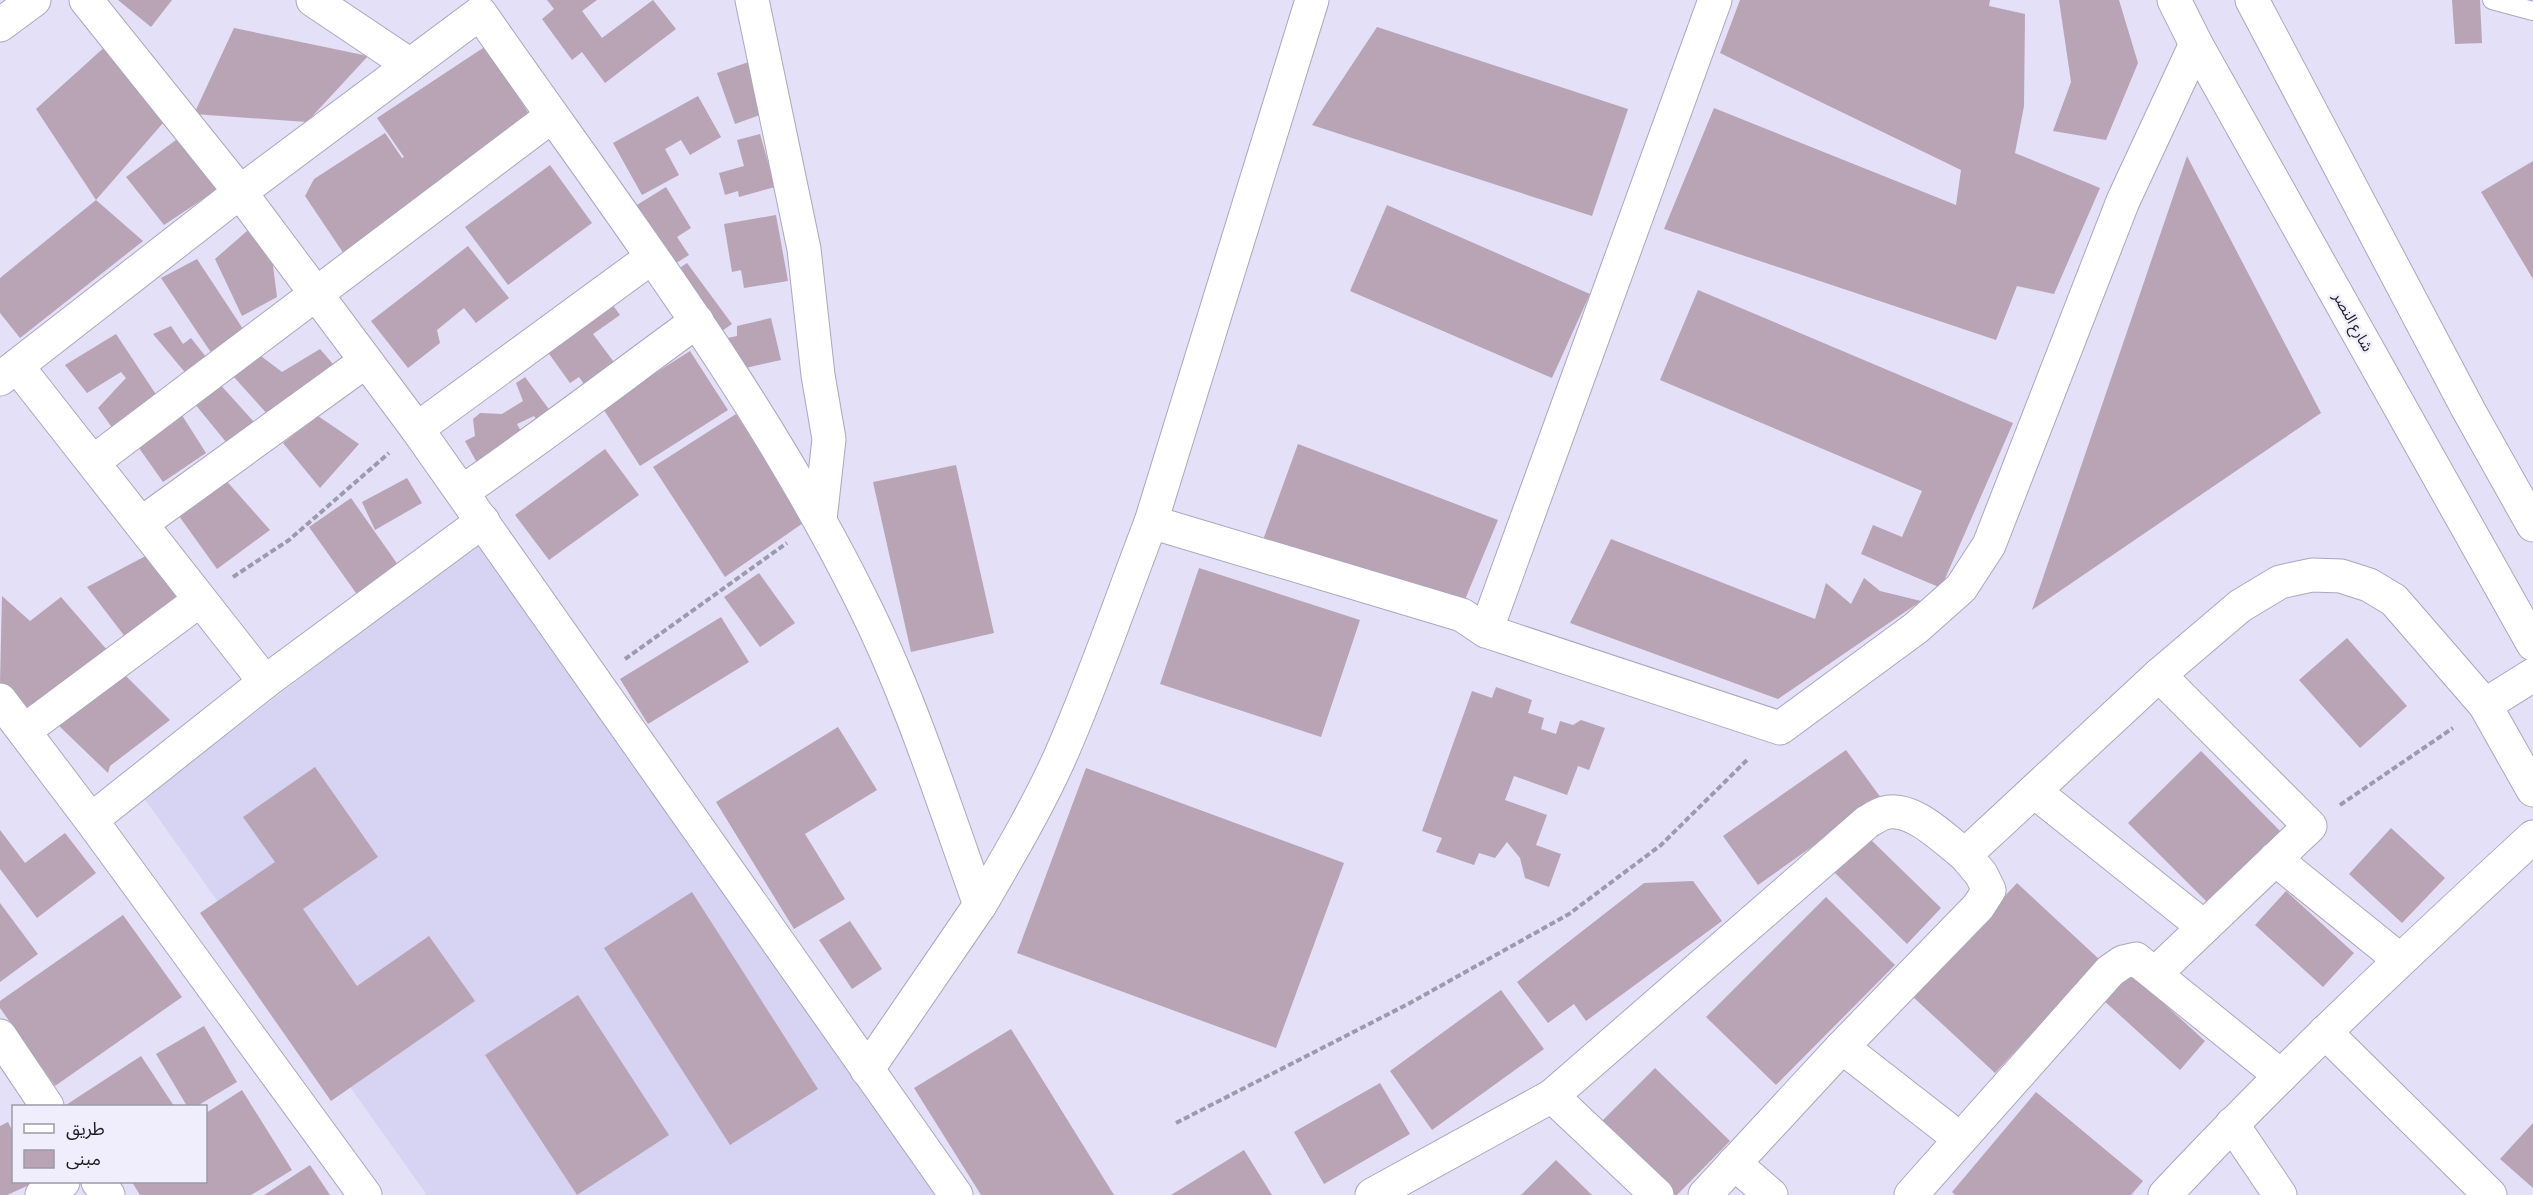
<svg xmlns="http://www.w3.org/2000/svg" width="2533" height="1195" viewBox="0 0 2533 1195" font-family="Bitter,'Noto Sans Arabic',serif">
<rect width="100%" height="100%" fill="#e3e0f8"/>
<path fill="#d7d3f2" d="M478,542L940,1195H427L144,798Z"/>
<g fill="#b8a4b4">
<path d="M118,0H172L151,27Z"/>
<path d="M547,0H597L582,11L602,38L653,0L676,29L605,83L582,52L572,60L542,19L554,9Z"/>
<path d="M1740,0H1990L1989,6L2025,14L2024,106L2015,153L2100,188L2054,294L2017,286L1996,340L1664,229L1714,108L1956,205L1961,170L1720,53Z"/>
<path d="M2059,0H2119L2138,63L2106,140L2053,131L2071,82Z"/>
<path d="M2452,0H2480L2482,43L2455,44Z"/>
<path d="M1377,27L1628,109L1592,216L1312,125Z"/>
<path d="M234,28L368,56L307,122L194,114Z"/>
<path d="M108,44L163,123L96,200L36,109Z"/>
<path d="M486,46L534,122L346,257L305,196L314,179L385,133L402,158L404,157L377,118Z"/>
<path d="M760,58L768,112L735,124L717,73Z"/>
<path d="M698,96L721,137L690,155L681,140L665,149L679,175L642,195L613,143Z"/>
<path d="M760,134L775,187L739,197L738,191L725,195L719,173L744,166L737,140Z"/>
<path d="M176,140L221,187L164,225L126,177Z"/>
<path d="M2187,156L2321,413L2032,610Z"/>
<path d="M2533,161V279L2481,192Z"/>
<path d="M550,165L592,223L508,285L465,227Z"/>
<path d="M666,187L691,228L677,237L689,255L670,267L632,208Z"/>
<path d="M96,200L143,241L20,338L0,313V278Z"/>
<path d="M1387,205L1590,294L1552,378L1350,291Z"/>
<path d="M776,215L788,281L744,288L741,270L732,272L724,224Z"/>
<path d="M255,224L271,250L277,297L242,316L215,259Z"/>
<path d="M468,246L509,298L476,323L464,308L437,330L440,343L408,368L371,321Z"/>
<path d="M197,259L247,335L212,354L161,278Z"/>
<path d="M687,263L732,324L719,333L674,272Z"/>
<path d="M1698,290L2013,423L1941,588L1861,554L1873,525L1902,537L1922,491L1660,380Z"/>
<path d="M612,304L620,315L593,334L619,369L591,394L579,377L570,383L547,351Z"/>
<path d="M771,318L781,360L737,370L722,339L737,336V326Z"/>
<path d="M171,326L183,344L191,338L210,362L188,376L153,334Z"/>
<path d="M116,334L159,399L116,433L98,408L126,378L121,372L87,393L65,365Z"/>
<path d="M320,349L339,371L270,417L233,376L257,353L282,372Z"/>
<path d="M690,351L728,410L640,466L602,407Z"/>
<path d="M525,377L557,420L545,429L534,416L517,424L526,440L481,470L465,441L475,436L473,419L480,413L502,414L523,401L516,383Z"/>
<path d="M217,381L254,422L226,442L190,398Z"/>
<path d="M178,409L206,453L163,482L134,441Z"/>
<path d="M736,414L806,521L725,577L653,467Z"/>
<path d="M318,416L359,444L320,488L283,443Z"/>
<path d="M1298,444L1498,520L1464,602L1263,540Z"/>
<path d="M605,449L639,495L549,560L515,515Z"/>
<path d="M956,465L994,633L911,652L873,482Z"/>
<path d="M223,477L270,530L217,569L179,516Z"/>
<path d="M407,478L422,503L375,530L362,502Z"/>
<path d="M351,498L403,572L361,600L309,527Z"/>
<path d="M1611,539L1815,619L1826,583L1851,604L1864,578L1880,591L1921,601L1778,699L1570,623Z"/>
<path d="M155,551L185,597L126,638L87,587Z"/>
<path d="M1199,568L1360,620L1321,737L1160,684Z"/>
<path d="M759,573L795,623L760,647L724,597Z"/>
<path d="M2,596L30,621L61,597L107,650L41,711L15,703L0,683Z"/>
<path d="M721,617L749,662L648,724L620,679Z"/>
<path d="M2347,638L2407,706L2360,748L2299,680Z"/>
<path d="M122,672L170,720L110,766L108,773L55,722Z"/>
<path d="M1496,687L1532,700L1528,713L1544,718L1541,729L1556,734L1560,721L1573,725L1581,720L1605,728L1589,770L1578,766L1567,795L1514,776L1505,800L1547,815L1536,845L1561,854L1549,887L1525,878L1520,858L1507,842L1495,858L1479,853L1474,865L1436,852L1442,838L1422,831L1472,691L1492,698Z"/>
<path d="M838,727L877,790L805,834L845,899L794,929L716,802Z"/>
<path d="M1846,750L1881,798L1758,885L1723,836Z"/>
<path d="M2201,751L2283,834L2211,906L2128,823Z"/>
<path d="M315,767L378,857L303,909L357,986L429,936L475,1001L331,1101L200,913L275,862L243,817Z"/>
<path d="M1086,768L1344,863L1276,1048L1017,953Z"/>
<path d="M2391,828L2445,878L2402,923L2349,874Z"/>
<path d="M0,830L25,863L65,833L96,873L37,918L0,869Z"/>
<path d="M1867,836L1941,908L1907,944L1832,870Z"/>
<path d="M1693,881L1722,921L1586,1021L1574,1004L1548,1023L1517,982L1644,883Z"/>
<path d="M2017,883L2100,960L1995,1073L1912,996Z"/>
<path d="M2286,891L2354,953L2323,987L2255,925Z"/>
<path d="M692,892L818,1089L730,1145L604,948Z"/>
<path d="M1826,897L1895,965L1776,1085L1706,1017Z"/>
<path d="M0,903L38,954L0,982Z"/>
<path d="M123,915L182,997L55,1086L0,1008V1001Z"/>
<path d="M850,921L882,969L852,989L819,940Z"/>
<path d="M2127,970L2205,1041L2180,1070L2101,998Z"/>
<path d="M1501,990L1544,1049L1432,1130L1390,1071Z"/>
<path d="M578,995L669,1135L577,1195L485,1055Z"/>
<path d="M204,1026L237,1082L197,1106H187L156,1054Z"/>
<path d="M1011,1029L1114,1195H981L914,1088Z"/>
<path d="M141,1056L174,1106H67L66,1105Z"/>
<path d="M1655,1068L1730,1141L1677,1195H1666L1596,1127Z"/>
<path d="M1380,1083L1410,1134L1324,1184L1294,1132Z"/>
<path d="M242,1090L292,1170L251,1195H140L132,1182H206V1113Z"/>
<path d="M2036,1092L2143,1181L2131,1195H1955L1952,1192Z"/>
<path d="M8,1122L14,1134V1182H36L7,1195H0V1126Z"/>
<path d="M2533,1123V1188L2500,1159Z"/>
<path d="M1244,1150L1272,1195H1171Z"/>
<path d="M1556,1160L1592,1195H1521Z"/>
<path d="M310,1165L330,1195H264Z"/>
</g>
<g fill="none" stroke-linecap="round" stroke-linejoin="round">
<g stroke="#aaa7be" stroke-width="20">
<path id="lane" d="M2492,0L2533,11"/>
</g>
<g stroke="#aaa7be" stroke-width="35">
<g id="street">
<path d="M86,0L240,192L417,429L956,1195"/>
<path d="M313,0L410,65"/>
<path d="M752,0L804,249L818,375L829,439L820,520"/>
<path d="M1312,0L1151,522L1462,615L1486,631L1780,728L1916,628L1961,588L1989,545L2123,201L2196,44"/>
<path d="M17,366L265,682"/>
<path d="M0,379L240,192L480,13C613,204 756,388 860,597C910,696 943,802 980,905L867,1070"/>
<path d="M417,429L652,257"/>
<path d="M93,462L552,116"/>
<path d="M462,492C542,437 619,378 697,321"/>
<path d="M142,523L366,361"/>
<path d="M1486,631L1715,0"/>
<path d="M2533,675L2485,705L2533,790"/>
<path d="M0,700L91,820"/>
<path d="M24,731L200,600"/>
<path d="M2035,792L2204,927"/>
<path d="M2275,859L2400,960"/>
<path d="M980,905C1008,857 1037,808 1060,757C1094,680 1121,600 1151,522"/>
<path d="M2156,973L2310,826L2159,675"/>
<path d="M2325,1032L2490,1195"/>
<path d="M0,1036L47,1106"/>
<path d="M1842,1047L1960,1139"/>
<path d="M1552,1096L1867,822C1872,819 1878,815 1884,813C1912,805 1944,839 1965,855"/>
<path d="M2232,1124L2280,1195"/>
<path d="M1734,1163L1771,1195"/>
<path d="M98,1182L108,1195"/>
<path d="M42,1195L63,1182"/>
<path d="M365,1195L91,820L265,682L483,521"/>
<path d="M1372,1195L1552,1096L1657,1195"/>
<path d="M1705,1195L1842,1047L1978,907L1989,890L1981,874L1965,855L2159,675L2240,606L2280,582L2312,575L2341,576L2369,585L2394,600L2485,705"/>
<path d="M1911,1195L2110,971L2123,962L2136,959L2281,1076"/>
<path d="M2165,1195C2282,1070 2407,953 2533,837"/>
</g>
</g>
<g stroke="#aaa7be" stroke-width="35">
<g id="secondary">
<path d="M2174,0L2196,44L2533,644"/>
<path d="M2252,0L2469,411L2533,525"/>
<path d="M0,25L34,0"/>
</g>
</g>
<g stroke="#9c9aac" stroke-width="4" stroke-dasharray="6 3" stroke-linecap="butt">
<path d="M233,577L289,540L389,453"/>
<path d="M625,659L787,543"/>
<path d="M2340,805L2453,728"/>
<path d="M1176,1123L1410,1003L1569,914L1661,845L1748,759"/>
</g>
<use href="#lane" stroke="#fff" stroke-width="18"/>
<use href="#street" stroke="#fff" stroke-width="33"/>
<use href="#secondary" stroke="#fff" stroke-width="33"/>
</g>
<g text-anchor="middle" stroke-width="5" stroke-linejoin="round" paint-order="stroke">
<g font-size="15" fill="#1c1b23" stroke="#f0eefd">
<text transform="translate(2353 322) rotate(61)" y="5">شارع النصر</text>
</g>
</g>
<rect x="12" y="1105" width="195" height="78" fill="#f0eefd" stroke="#9b9aa6" stroke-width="1.5"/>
<rect x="24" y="1124" width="30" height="9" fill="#ffffff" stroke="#9b9aa6" stroke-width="1.5"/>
<text x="66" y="1135" font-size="18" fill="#1c1b23">طريق</text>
<rect x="24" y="1150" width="30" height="18" fill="#b8a4b4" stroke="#9b9aa6" stroke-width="1.5"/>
<text x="66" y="1165" font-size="18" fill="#1c1b23">مبنى</text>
</svg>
